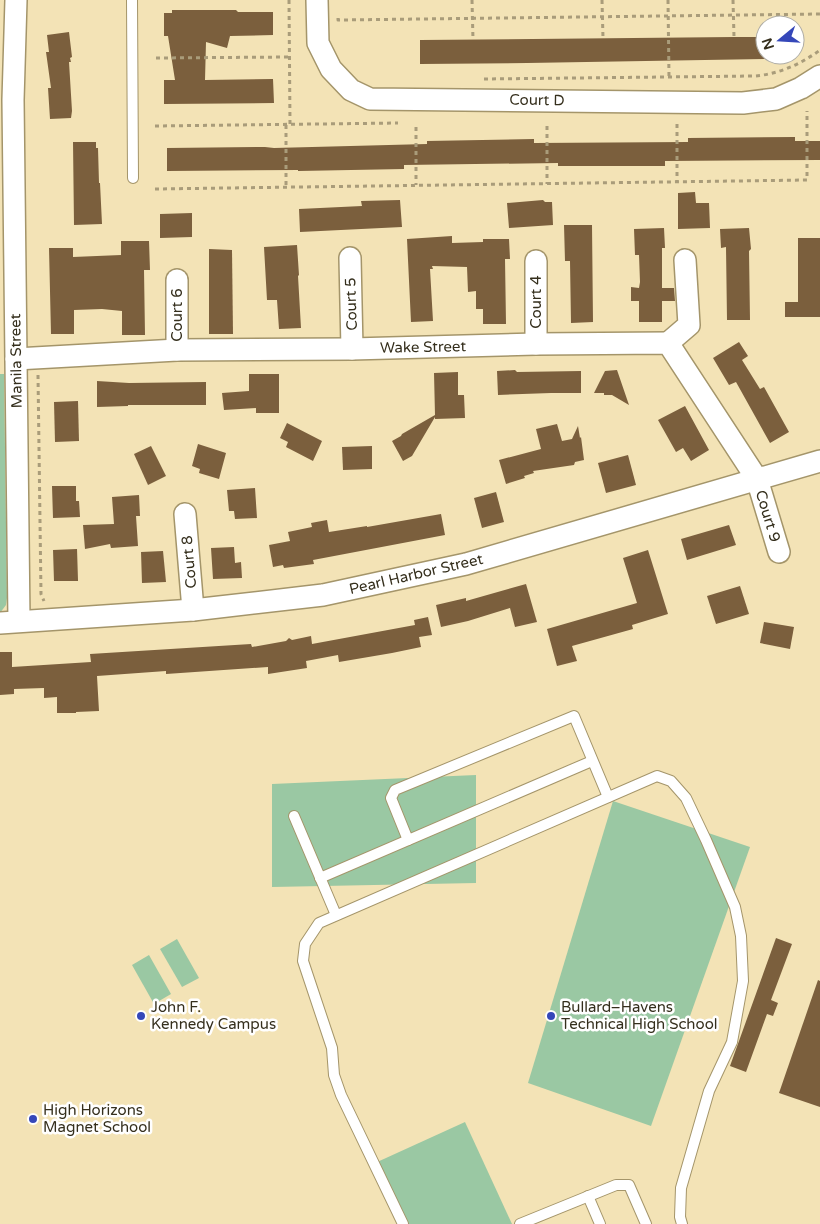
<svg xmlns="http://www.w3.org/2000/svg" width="820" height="1224" viewBox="0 0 820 1224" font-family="'Varela Round',sans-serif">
<rect width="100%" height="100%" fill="#f3e3b6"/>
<g fill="#9ac8a3">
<path d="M0,374H4L7,598L6,605L0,613Z"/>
<path d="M476,775V883L272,887V784Z"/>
<path d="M613,801L750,847L651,1126L528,1083Z"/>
<path d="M177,939L199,978L182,987L160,949Z"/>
<path d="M149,955L171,994L154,1004L132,965Z"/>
<path d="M465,1122L512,1224H402L375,1163Z"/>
</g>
<g fill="#7b5f3d">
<path d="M172,10H236L238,12H273V35L230,36L227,48L206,42L205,80L273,79L274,103L164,104V80H175L168,36H164V13H172Z"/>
<path d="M69,32L72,57L70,58L71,62H69L72,111L71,118L50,119L48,88H51L46,52H49L47,35Z"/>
<path d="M734,37H765V59L527,63L420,64V40Z"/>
<path d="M795,137V141H820V160L665,161V166H558V163L404,165V169L298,171V170L167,171V148L265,147L274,148L427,144V141L534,139V143L688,142V138Z"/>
<path d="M73,142H96V148H98L99,183H100L102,224L74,225Z"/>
<path d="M695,192L696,203H709L710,228L678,229V193Z"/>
<path d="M400,200L402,227L300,232L299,209L362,206L361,201Z"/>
<path d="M543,200L545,202H552L553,225L509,228L507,203Z"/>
<path d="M192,213V237L160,238V214Z"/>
<path d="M564,225H592L593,322L571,323L570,261H565Z"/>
<path d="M664,228L665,248H662V288H674L675,301H662V322H639V301H631V287L639,288L640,282L639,255H635L634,229Z"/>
<path d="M749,228L751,249L749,251L750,320H727L726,247L721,248L720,229Z"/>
<path d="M452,236V243L483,242V239H509L510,259H505L506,324H483V309H476V291L468,292L467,267L432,266L433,269H430L433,321L411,322L407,239Z"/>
<path d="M798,238H820V317H785V302H798Z"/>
<path d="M121,241H149L150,270H144L145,335H122V311L102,309L74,310V334H51L49,248H73V257L121,255Z"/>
<path d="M297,245L299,275L298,276L301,328L279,329L277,300H267L264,247Z"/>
<path d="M209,249L232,250L233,334H209Z"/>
<path d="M739,342L748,356L742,360L760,389L764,387L789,432L770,443L736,382L729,385L713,358Z"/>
<path d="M515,370L517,372L581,371V393H551L498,395L497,371Z"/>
<path d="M617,370L629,405L612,395H604V393H594L605,371Z"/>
<path d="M458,372V395H464L465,418L435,419V417L412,456L403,461L392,441L401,436L402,434L435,415L434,373Z"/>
<path d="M249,374H279V413H256V408L224,410L222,393L249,391Z"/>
<path d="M97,381L129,383L206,382V405H128V406L97,407Z"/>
<path d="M78,401L79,441L55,442L54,402Z"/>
<path d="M685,406L709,450L691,461L683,448L676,452L658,420Z"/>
<path d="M287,423L322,441L313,461L286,447L288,442L280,438Z"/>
<path d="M557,424L562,441L572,439L578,426L580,438L581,437L584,460L575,462L574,465L533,471L534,473L524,476L525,478L506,484L499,460L541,449L536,429Z"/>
<path d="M198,444L226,453L219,479L199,473L200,469L192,466Z"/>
<path d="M151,446L166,476L148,485L134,454Z"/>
<path d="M372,446V469L343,470L342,447Z"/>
<path d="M628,455L636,485L606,493L598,463Z"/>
<path d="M52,486H76V501H79L80,517L53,518Z"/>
<path d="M255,488L257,518L235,519L234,511H229L227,490Z"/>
<path d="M496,492L504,522L482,528L474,498Z"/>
<path d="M139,495L140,516H136L138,546L111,548L110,544L85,549L83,525L114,524L112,497Z"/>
<path d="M441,514L445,535L313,560L314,564L284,568L283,565L273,567L269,545L290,541L288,532L312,527L311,523L327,520L329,532L367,526V527Z"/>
<path d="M729,525L736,545L687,560L681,539Z"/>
<path d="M234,547L235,563L241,562L242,578L213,579L211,548Z"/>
<path d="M77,549L78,581H54L53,550Z"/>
<path d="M648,550L668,614L632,625L633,629L572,646L577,661L557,666L547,629L637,603L623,558Z"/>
<path d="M163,551L166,582L142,583L141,552Z"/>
<path d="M526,584L537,622L515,627L510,608L468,621L441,627L436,605L466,598V601Z"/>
<path d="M740,586L749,614L716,624L707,596Z"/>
<path d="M428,617L432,635L419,637L421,647L392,653L339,662L338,655L306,661L307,668L268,674V667L166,674V671L97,676L99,711L76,712V713H57V697L44,698V688L14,689V694L0,695V652H12V667L91,662L90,654L251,644L252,647L286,641L289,638L292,640L311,636L312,644L415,625L414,620Z"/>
<path d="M764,622L794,627L790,649L760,643Z"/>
<path d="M776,938L792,944L771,1000L778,1003L773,1016L767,1014L746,1072L730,1066Z"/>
<path d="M818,980L820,981V1107L779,1093Z"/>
</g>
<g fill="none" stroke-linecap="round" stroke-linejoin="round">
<g stroke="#a4956a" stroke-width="12">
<g id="lane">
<path d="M132,0L133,178"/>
<path d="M294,816L336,915"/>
<path d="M408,840L391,798L395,790L574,716L608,797"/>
<path d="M320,878L592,761"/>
<path d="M588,1196L600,1224"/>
<path d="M403,1224L341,1095L334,1075L332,1048L303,961L305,944L319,923L657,776L671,781L686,798L706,840L735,907L741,936L743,981L732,1042L709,1091L681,1188L680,1217L682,1224"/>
<path d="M520,1224L616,1185H629L646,1224"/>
</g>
</g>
<g stroke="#a4956a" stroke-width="24">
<g id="street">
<path d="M16,0L13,100L19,621"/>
<path d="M317,0L318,43L331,69L351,90L370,99L743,103L776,99L801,88L820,76"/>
<path d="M350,258L352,349"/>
<path d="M177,280V350"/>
<path d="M668,343L689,325L685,260"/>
<path d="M536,344V261"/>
<path d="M16,359L177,350L352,349L536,344L668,343L757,479L779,552"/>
<path d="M185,514L193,610"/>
<path d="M0,623L193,610L323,595L466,564L820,461"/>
</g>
</g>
<g stroke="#a99c7a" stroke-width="3" stroke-dasharray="4 4" stroke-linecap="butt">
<path d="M289,0L290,125"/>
<path d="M472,0L473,40"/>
<path d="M602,0L603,38"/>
<path d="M668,0L669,77"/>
<path d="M733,0L734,37"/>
<path d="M338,18V20L820,14"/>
<path d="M156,58L289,57"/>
<path d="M484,79L755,76C779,74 801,64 820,50"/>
<path d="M677,124V182"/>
<path d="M286,125V187"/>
<path d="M155,126L398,123"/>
<path d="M547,126V184"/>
<path d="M416,127V185"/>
<path d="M155,189L807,180V111"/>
<path d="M38,375L41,594L44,601"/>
</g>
<use href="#lane" stroke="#fff" stroke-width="10"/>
<use href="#street" stroke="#fff" stroke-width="21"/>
</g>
<g fill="#3547b9" stroke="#fff" stroke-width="2">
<circle cx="141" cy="1016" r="5"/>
<circle cx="551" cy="1016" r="5"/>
<circle cx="33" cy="1119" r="5"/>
</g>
<g text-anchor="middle" stroke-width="5" stroke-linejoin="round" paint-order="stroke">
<g font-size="15" fill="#352f1d" stroke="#fff">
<text transform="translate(537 100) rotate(1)" y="5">Court D</text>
<text transform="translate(536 302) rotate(-90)" y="5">Court 4</text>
<text transform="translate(351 304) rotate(-92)" y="5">Court 5</text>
<text transform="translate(177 315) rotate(-90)" y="5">Court 6</text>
<text transform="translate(423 347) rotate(-1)" y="5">Wake Street</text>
<text transform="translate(16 361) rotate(-91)" y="5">Manila Street</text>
<text transform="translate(768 516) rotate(73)" y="5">Court 9</text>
<text transform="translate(189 562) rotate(-95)" y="5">Court 8</text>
<text transform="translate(416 574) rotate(-13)" y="5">Pearl Harbor Street</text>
</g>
<g font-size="15" fill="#352f1d" stroke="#fff" text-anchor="start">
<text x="151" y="1012">John F.<tspan x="151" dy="17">Kennedy Campus</tspan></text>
<text x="561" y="1012">Bullard–Havens<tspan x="561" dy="17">Technical High School</tspan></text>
<text x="43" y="1115">High Horizons<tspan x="43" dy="17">Magnet School</tspan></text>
</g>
</g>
<g transform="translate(780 40) rotate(252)"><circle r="24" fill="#ffffff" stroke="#aeaca5"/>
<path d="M0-4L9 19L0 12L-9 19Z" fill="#3547b9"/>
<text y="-8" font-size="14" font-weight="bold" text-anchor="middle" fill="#352f1d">N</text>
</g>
</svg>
